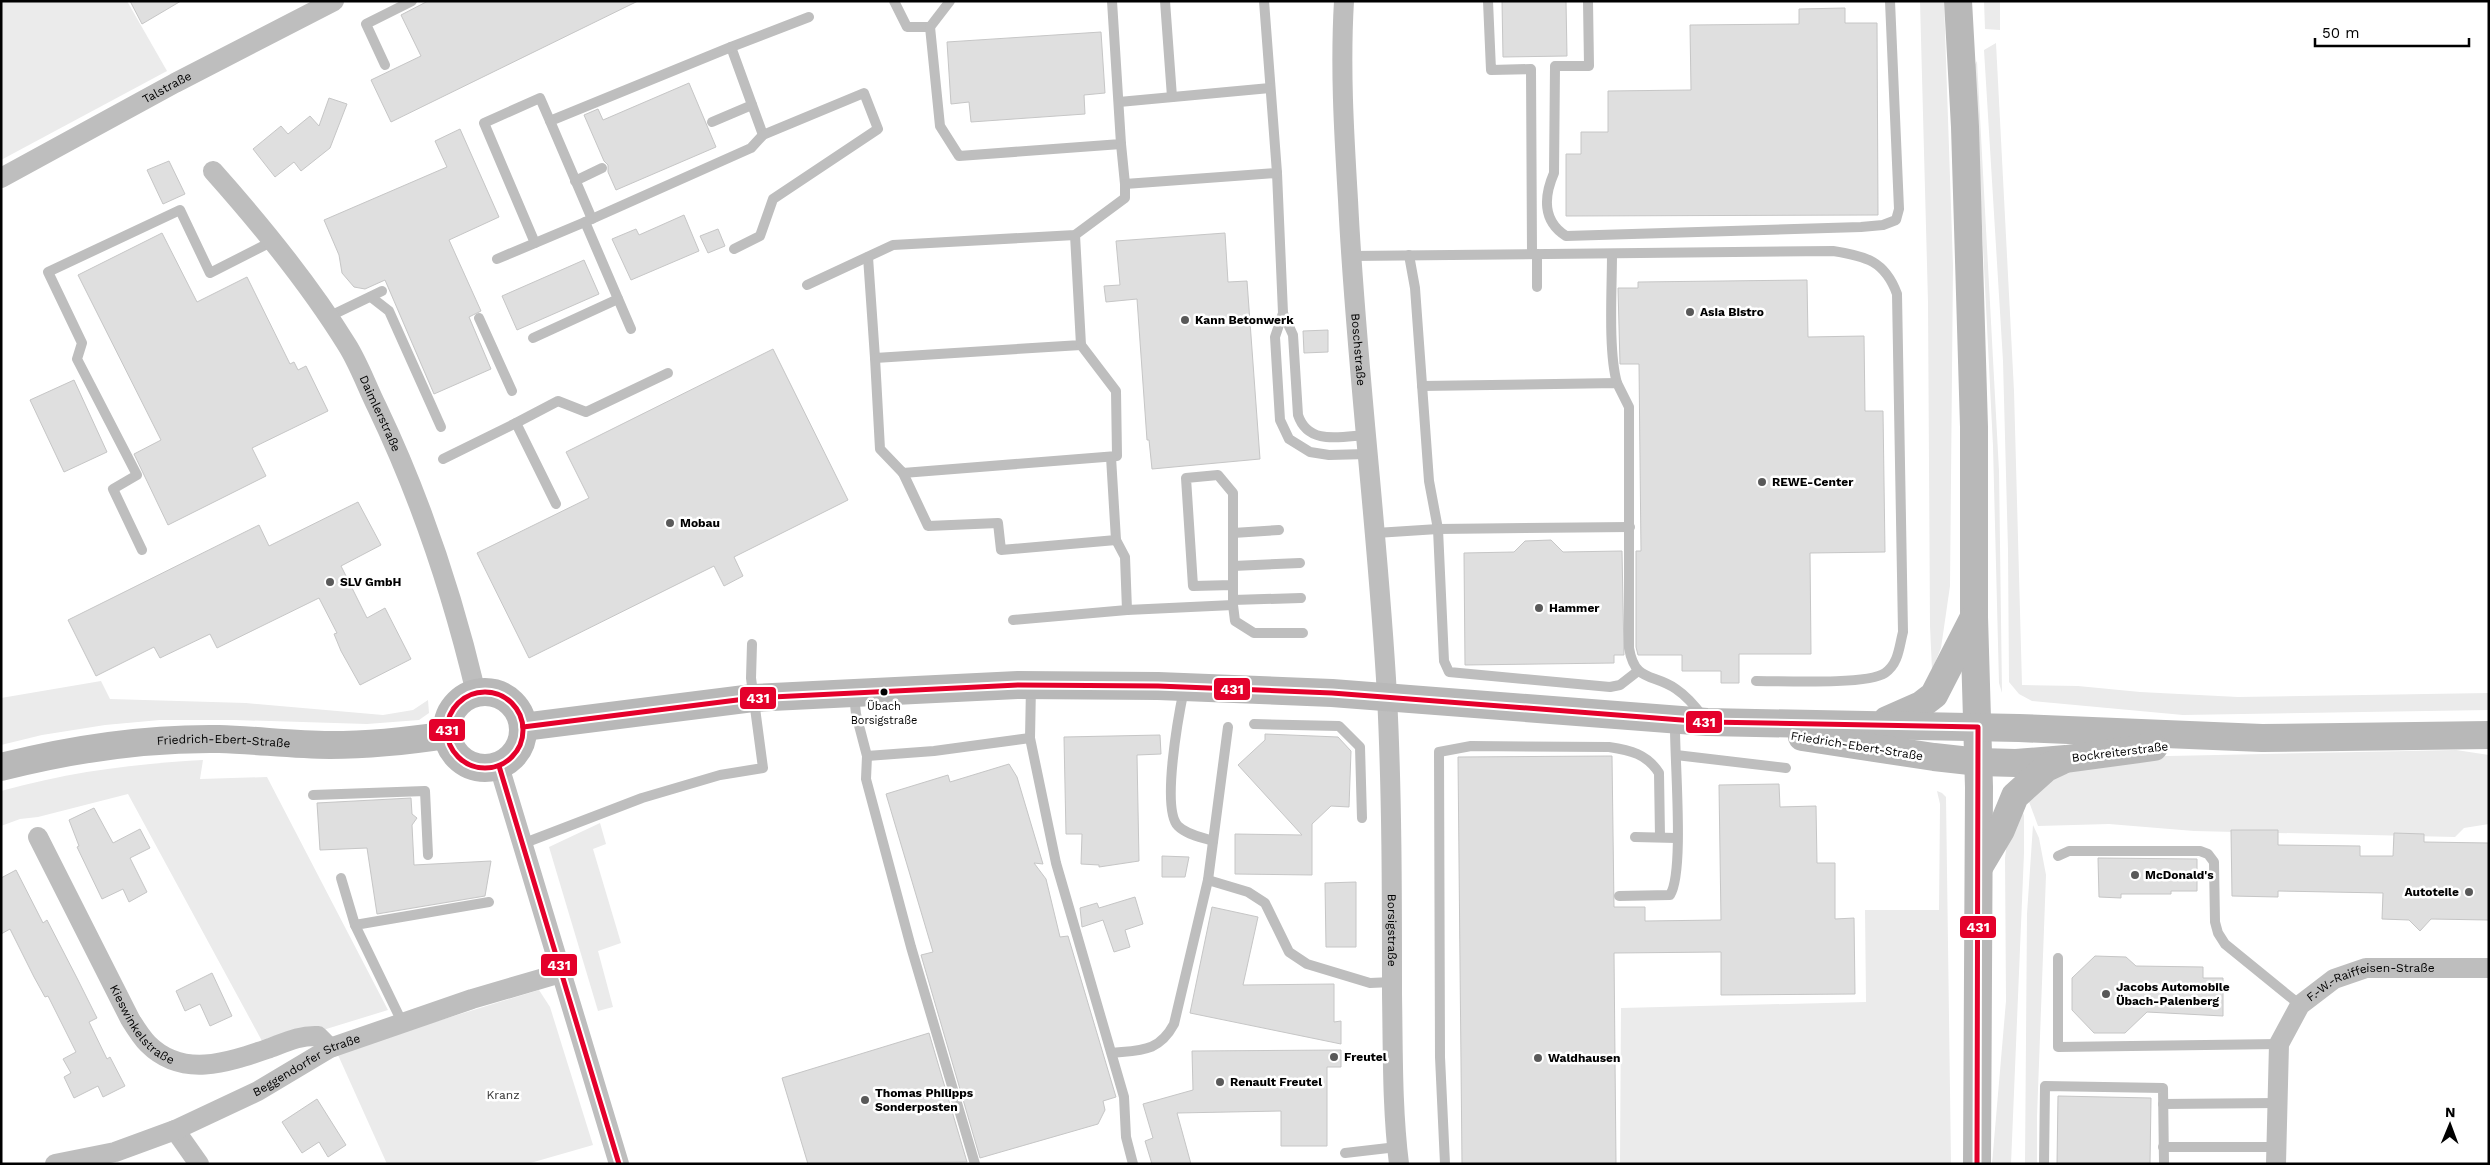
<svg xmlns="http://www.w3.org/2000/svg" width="2490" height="1165" viewBox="0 0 2490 1165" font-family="'Work Sans',sans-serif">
<rect width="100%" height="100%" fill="#fff"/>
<g fill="#ebebeb">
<path d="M1,1H127L167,71L1,160Z"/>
<path d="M1920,1H1944L1953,266L1950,586L1941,648L1932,670L1930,626L1928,302Z"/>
<path d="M1984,1H2000V30L1985,29Z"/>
<path d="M1996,43L2014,391L2022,685L2078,686L2140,692L2238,697L2489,693V710L2183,715L2032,701L2019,694L2009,682L2008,550L2003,361L1984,50Z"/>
<path d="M1977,61L1999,471L2002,693L1999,683L1993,446L1974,66Z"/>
<path d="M101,681L110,699L246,703L383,715L413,710L428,700L429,713L419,720L367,724L234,720H160L105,725L42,735L1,745V698Z"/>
<path d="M2456,750L2489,755V824L2464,828L2455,837L2194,831L2109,824L2038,826L2028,799L2053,770L2121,757Z"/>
<path d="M203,760L200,779L267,777L388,1010L323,1030L262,1041L128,794L38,817L20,819L1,826V791C71,772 130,764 203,760Z"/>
<path d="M1937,791L1942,793L1946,797L1951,1164H1620L1621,1008L1866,1002L1865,910H1939L1940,804Z"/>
<path d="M2022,808L2024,816V853L2011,1164H1992L2006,1001L2005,858L2009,827Z"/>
<path d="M600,823L606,844L593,849L621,943L598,951L613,1007L598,1011L549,847Z"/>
<path d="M2033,825L2039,838L2046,875L2037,1117V1164H2025L2027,914Z"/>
<path d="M539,990L550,1007L593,1145L527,1164H387L338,1055L346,1049Z"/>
</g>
<g fill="#dfdfdf" stroke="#c6c6c6">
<path d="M130,1H181L142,24Z"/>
<path d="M428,1H638L391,122L371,80L421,56L401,15Z"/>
<path d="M1502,1H1566L1567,56L1503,57Z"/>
<path d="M1845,8V23H1877L1878,215L1566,216V154H1581V132H1608V91L1691,90L1690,25L1799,24V9Z"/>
<path d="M1101,32L1105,93L1084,95L1085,114L971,122L969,102L951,104L947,42Z"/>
<path d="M689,83L716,147L616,190L608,172V165L604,161L584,115L598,109L603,120Z"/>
<path d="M329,98L347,104L330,148L301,171L294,162L275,177L253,149L281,126L288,134L310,116L319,126Z"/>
<path d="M460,129L499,217L449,240L481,311L469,317L491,369L434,394L385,280L365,289L354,287L342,273L339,255L324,220L447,167L435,141Z"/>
<path d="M169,161L185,194L163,204L147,170Z"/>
<path d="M684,215L699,251L631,280L612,239L636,229L639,235Z"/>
<path d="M718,229L725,246L708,253L700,236Z"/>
<path d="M162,233L197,302L247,277L290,364L294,362L298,370L306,366L328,411L252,448L266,476L168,525L134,454L161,440L78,275Z"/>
<path d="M1225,233L1228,282L1247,281L1260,459L1152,469L1149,440H1147L1137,299L1106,302L1104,286L1120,285L1116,241Z"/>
<path d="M584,260L599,294L517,330L502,296Z"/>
<path d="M1807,280L1808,337L1864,336L1865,411H1883L1885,552L1810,553L1811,654H1739V683H1721V671H1682V655H1638L1636,647V551H1641L1639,364H1620L1618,288H1638V282Z"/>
<path d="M1328,330V352L1304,353L1303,331Z"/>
<path d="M773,349L848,500L734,557L743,576L724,586L714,566L529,658L477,553L589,498L566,452Z"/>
<path d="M74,380L107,452L64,472L30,400Z"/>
<path d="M358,502L381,545L341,566L367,618L385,608L411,659L360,685L341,651L334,634L337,633L319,598L217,648L210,634L160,658L154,647L96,676L68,620L259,525L269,546Z"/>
<path d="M1551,540L1563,552L1622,551L1624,655H1614V663L1465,665L1464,553L1514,552L1525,541Z"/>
<path d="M1265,734L1338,737L1351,751L1349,807L1331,806L1312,824V875L1235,874V834L1302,835L1238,765L1265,740Z"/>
<path d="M1160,735L1161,754L1137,755L1139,861L1099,867V865L1081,864L1082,834H1066L1064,737Z"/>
<path d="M1612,756L1614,907H1645V921L1721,920L1719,785L1779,784L1780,807L1816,806L1817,863H1835V919L1854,918L1855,994L1721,995V952L1614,953L1616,1164H1462L1458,757Z"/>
<path d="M1009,764L1017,777L1043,864L1034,863L1046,879L1060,937L1068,936L1116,1097L1103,1101L1105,1110L1098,1124L980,1158L921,955L933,952L886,794L948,775L950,782Z"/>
<path d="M411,798L412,814L417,818L412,825L414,865L491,861L485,896L377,914L367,848L320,850L317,803Z"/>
<path d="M94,808L113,843L140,829L150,848L130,858L147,892L129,902L123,889L102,899L77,847L79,846L69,820Z"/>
<path d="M2231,830H2278V845L2360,846V856H2393L2394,833L2424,834V842L2489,843V920L2431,919L2420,931L2409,920L2382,919L2383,893L2278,891V897L2232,896Z"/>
<path d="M1162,856L1189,857L1185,877H1162Z"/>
<path d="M2098,858L2197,859V891H2171V894H2121V898L2099,897Z"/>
<path d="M16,870L43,923L47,920L78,980L97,1018L89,1022L107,1059L110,1057L125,1086L103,1097L98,1086L74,1098L64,1077L71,1073L63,1059L76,1052L48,996L45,997L34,977L10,929L1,934V878Z"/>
<path d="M1356,882V947H1326L1325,883Z"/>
<path d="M1135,897L1143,924L1125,930L1130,947L1114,952L1103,920L1082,927L1080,908L1097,903L1099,908Z"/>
<path d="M1212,907L1258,917L1243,985L1334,984V1022L1341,1021V1044L1190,1013Z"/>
<path d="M2095,956L2126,957L2136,966L2203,967V978H2223V1016L2147,1012L2125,1033H2094L2072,1010V978Z"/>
<path d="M212,973L232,1016L210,1026L200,1004L185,1011L176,991Z"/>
<path d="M929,1033L967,1162L808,1164L782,1078Z"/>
<path d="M1341,1050V1067H1327V1146H1281V1111L1177,1113L1191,1164H1152L1145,1141L1153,1138L1143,1104L1193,1090L1192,1051Z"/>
<path d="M2058,1096L2151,1098L2150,1164H2057Z"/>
<path d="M317,1099L346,1145L328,1157L319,1142L302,1153L282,1122Z"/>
</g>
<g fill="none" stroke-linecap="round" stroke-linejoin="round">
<g stroke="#bebebe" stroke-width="10">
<path d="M894,1L907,27H930L950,1"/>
<path d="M1165,1L1172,97"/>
<path d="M1264,1L1277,173L1283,313L1293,335L1298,415C1308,445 1339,437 1365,435"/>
<path d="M1488,1L1491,70L1531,69L1532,254"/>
<path d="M1588,1L1589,66H1555L1554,173C1544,196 1542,221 1566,236L1861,227L1883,225L1896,220L1899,209L1890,1"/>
<path d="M930,27L940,126L959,156L1121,144L1112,1"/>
<path d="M385,65L366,24L412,1"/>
<path d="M1119,102L1270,88"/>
<path d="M712,122L752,105"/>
<path d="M763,135L731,47L809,17"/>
<path d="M1121,144L1125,184L1277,173"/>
<path d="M575,181L602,168"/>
<path d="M592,219L550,121L731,47"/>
<path d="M535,243L484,123L540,98L550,121"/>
<path d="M1537,254V287"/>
<path d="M1612,254C1612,289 1608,351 1617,383"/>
<path d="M1409,255L1415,288L1429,481L1438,529L1444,661L1449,672L1610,687L1620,685L1638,671"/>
<path d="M1351,256L1833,251C1866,256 1885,261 1897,294L1903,632C1899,647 1899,663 1885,673C1868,685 1781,681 1756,681"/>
<path d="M868,257L875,358L1081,345L1075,235"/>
<path d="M497,259L585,222"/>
<path d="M807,285L893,245L1075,235L1125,198V184"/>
<path d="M371,297L389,311L441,427"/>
<path d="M1283,313L1275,337L1280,420L1289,439L1310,452L1329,455L1367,454"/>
<path d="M328,317L382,291"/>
<path d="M479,318L512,391"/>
<path d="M631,329L585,222L751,148L763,135L864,93L878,129L773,199L760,236L734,249"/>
<path d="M533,338L618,299"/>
<path d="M875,358L880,449L903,473L1117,456L1116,391L1081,345"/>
<path d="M1422,386L1617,383L1629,407V648C1635,683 1653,673 1676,689C1688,697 1696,707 1704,718"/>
<path d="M516,423L558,401L586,412L668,373"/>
<path d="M443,459L516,423L556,504"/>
<path d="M903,473L928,526L998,523L1001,550L1116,540L1111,457"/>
<path d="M1233,533L1279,530"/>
<path d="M1376,533L1438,529L1630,527"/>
<path d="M142,550L113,489L137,475L77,359L82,343L48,272L180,210L210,273L273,241"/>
<path d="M1233,566L1300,563"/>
<path d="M1233,600L1301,598"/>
<path d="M1233,605L1235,621L1254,633H1303"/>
<path d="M1127,610L1233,605V585L1193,586L1186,478L1218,475L1233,493V585"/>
<path d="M1013,620L1127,610L1125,557L1116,540"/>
<path d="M1031,686L1030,738L1056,863L1124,1097L1126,1137L1133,1164"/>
<path d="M1184,689C1179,713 1161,809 1178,826C1187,835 1202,837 1213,841"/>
<path d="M854,695L856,714L867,756L866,779L911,947L975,1164"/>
<path d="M1254,724L1339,726L1360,747L1362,818"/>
<path d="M1676,755L1786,768"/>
<path d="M867,756L934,751L1030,738"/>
<path d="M313,795L425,791L428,855"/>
<path d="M1635,837L1676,838"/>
<path d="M522,844L642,798L720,775L763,768L751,678L752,644"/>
<path d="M2058,856L2069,851H2200L2208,854L2214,862L2215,922L2218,933L2225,944L2300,1005"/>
<path d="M341,878L355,925"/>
<path d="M1208,880L1248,892L1265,903L1289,952L1307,964L1370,983L1392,982"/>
<path d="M1619,896L1670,895C1685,872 1674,756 1675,721"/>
<path d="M2058,958V1047L2279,1044"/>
<path d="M402,1022L355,925L489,902"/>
<path d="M1112,1053C1141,1050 1159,1052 1174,1024L1208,880L1228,727"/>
<path d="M2163,1104L2277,1103"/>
<path d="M2163,1147H2276"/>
<path d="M1345,1153L1397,1147"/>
<path d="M1445,1164L1440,1057L1439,752L1471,746L1609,747C1630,750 1647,754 1659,773L1660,837"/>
<path d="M2044,1164L2045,1086L2163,1088L2164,1164"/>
</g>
<g stroke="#bebebe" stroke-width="20">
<path id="s1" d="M1344,1C1340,68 1344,133 1348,200C1356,366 1378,530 1387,696C1392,795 1392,895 1392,994C1393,1051 1392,1108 1399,1164"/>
<path id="s2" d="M213,171C262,226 308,282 347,345C359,364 367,387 377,407C420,497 453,596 476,693"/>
<path id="s3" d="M1,178L175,83L334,1"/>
<path d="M499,766L619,1164"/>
<path id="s4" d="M38,837L130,1019C135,1027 141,1037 148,1044C183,1079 229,1062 270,1048C286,1042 300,1035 318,1036L330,1048"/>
<path d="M175,1130L199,1164"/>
<path id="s5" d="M55,1164L115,1152L175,1130L258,1091L330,1048L472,999L561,973"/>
<path id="s6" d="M2276,1164L2279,1044L2300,1005L2334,979L2366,968H2489"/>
</g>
<g stroke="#b8b8b8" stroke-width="28">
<path d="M1958,1L1965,127L1974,427V617L1979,787L1977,1164"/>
<circle cx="485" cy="730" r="38"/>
<path d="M1887,720L1921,705L1934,695L1973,619"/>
<path d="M523,727L753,698L1018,685L1158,686L1332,693L1707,722L2019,728L2262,738L2489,735"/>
<path d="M1802,737L1934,757L1979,762L2016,763L2066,759L2154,747"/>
<path id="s7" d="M1,767C72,749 146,738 219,739C256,740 293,745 330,745C369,745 408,741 447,735"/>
<path d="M1979,867L2001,830L2015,796L2046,768L2061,761"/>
</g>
<g stroke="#fff" stroke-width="9">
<g id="bus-1">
<circle cx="485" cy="730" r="38"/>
<path d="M523,727L753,698L1018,685L1158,686L1332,693L1707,722L1978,727L1977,1164"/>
<path d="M499,766L619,1164"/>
</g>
</g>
<use href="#bus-1" stroke="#e4002b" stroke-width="5"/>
</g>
<g fill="#595959" stroke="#fff" stroke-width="2">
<circle cx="1690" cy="312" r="5"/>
<circle cx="1185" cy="320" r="5"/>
<circle cx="1762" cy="482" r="5"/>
<circle cx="670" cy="523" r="5"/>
<circle cx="330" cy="582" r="5"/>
<circle cx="1539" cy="608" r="5"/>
<circle cx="2135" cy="875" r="5"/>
<circle cx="2469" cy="892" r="5"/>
<circle cx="2106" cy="994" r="5"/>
<circle cx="1334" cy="1057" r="5"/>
<circle cx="1538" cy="1058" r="5"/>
<circle cx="1220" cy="1082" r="5"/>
<circle cx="865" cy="1100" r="5"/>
</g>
<circle fill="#000" stroke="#fff" stroke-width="2" cx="884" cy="692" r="4.5"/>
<g text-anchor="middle" stroke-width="5" stroke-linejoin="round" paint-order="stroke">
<g font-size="11" fill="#000" stroke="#fff">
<text x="884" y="710">Übach<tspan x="884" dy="14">Borsigstraße</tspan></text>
</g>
<g font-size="12" fill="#000" stroke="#fff">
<text dy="4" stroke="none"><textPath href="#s3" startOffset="189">Talstraße</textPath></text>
<text dy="4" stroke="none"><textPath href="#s1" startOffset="349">Boschstraße</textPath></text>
<text dy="4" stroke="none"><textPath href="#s2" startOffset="296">Daimlerstraße</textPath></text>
<text dy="4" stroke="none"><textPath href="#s7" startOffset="225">Friedrich-Ebert-Straße</textPath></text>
<text transform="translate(1857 746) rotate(9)" y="4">Friedrich-Ebert-Straße</text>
<text transform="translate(2120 752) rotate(-7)" y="4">Bockreiterstraße</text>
<text dy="4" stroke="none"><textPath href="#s1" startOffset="931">Borsigstraße</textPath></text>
<text dy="4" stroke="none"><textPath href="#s6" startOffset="242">F.-W.-Raiffeisen-Straße</textPath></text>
<text dy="4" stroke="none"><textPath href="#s4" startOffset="216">Kieswinkelstraße</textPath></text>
<text dy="4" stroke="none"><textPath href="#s5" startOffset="272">Beggendorfer Straße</textPath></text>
</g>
<g font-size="12" font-weight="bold" fill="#000" stroke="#fff" text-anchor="start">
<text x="1700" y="316">Asia Bistro</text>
<text x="1195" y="324">Kann Betonwerk</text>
<text x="1772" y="486">REWE-Center</text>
<text x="680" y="527">Mobau</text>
<text x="340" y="586">SLV GmbH</text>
<text x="1549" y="612">Hammer</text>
<text x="2145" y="879">McDonald's</text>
<text x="2459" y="896" text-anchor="end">Autoteile</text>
<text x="2116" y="991">Jacobs Automobile<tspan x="2116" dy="14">Übach-Palenberg</tspan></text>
<text x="1344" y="1061">Freutel</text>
<text x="1548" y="1062">Waldhausen</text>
<text x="1230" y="1086">Renault Freutel</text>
<text x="875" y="1097">Thomas Philipps<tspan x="875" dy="14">Sonderposten</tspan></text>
</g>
<g font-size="12" fill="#323232" stroke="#fff">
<text x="503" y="1099">Kranz</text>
</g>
</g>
<g stroke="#fff" stroke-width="2">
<rect x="1213" y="677" width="38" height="24" rx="5" fill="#e4002b"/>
<rect x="739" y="686" width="38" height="24" rx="5" fill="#e4002b"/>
<rect x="1685" y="710" width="38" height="24" rx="5" fill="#e4002b"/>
<rect x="428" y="718" width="38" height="24" rx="5" fill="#e4002b"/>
<rect x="1959" y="915" width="38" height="24" rx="5" fill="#e4002b"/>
<rect x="540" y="953" width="38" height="24" rx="5" fill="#e4002b"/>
</g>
<g font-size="14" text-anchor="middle" font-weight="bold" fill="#fff">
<text x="1232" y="694">431</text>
<text x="758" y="703">431</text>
<text x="1704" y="727">431</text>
<text x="447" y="735">431</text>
<text x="1978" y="932">431</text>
<text x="559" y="970">431</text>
</g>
<rect width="2490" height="1165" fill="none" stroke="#000000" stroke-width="5"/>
<g transform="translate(2450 1125) rotate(1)" stroke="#ffffff" stroke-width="4" paint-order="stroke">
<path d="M0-4L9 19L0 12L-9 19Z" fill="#000000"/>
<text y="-8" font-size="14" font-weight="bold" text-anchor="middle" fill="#000000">N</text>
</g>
<path d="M2315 38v8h154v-8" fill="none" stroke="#000000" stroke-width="2.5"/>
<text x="2322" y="38" font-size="15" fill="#000000" stroke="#ffffff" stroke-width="4" paint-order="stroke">50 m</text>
</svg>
